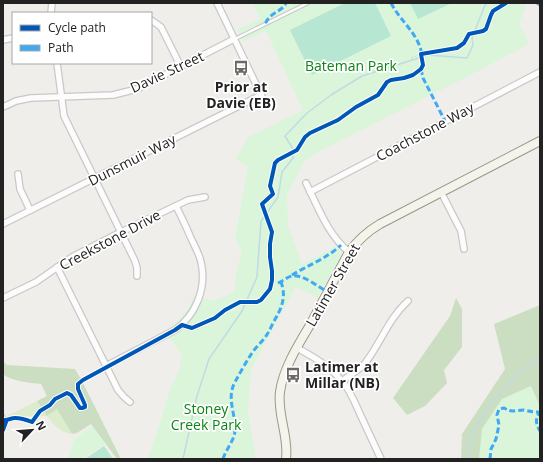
<svg xmlns="http://www.w3.org/2000/svg" width="543" height="462" viewBox="0 0 543 462" font-family="'Open Sans',sans-serif">
<rect width="100%" height="100%" fill="#f0eeeb"/>
<path fill="#ddeccb" d="M37,401L47,416L57,409L72,434C60,433 54,425 47,416L8,417L7,416Z"/>
<g fill="#cbdec1">
<path d="M456,298L462,309V347L444,370L447,383L425,406L407,415L393,398L450,316Z"/>
<path d="M540,305V459H461L462,434L505,369L494,324Z"/>
<path d="M3,361L7,365L75,369L81,379L121,459H117L91,424L77,433L72,434L57,409L47,416L37,401L47,396L41,384C30,383 11,381 3,374Z"/>
</g>
<g fill="#daf5da">
<path d="M252,3H527L519,23L529,44L482,69L320,151L304,162L287,195L288,225L302,264L337,246L340,249L339,250L341,254L340,257L317,298L296,287L251,369L248,412L255,452L254,459H148L163,413L171,387L179,371L182,354L170,339L165,330C179,321 188,311 194,296L214,301L234,292L236,275L242,251L235,238L248,167L236,158L246,142L245,139L303,110L266,31L243,42L237,30L260,19Z"/>
<path d="M531,386L540,406V459H479L482,429L502,399Z"/>
<path d="M92,426L106,444L93,452L80,459H68L74,440Z"/>
</g>
<g fill="#b7e6d2">
<path d="M345,3H375L391,36L312,75L290,30Z"/>
<path d="M410,3H452L418,19Z"/>
<path d="M104,446L113,459H85Z"/>
</g>
<g fill="none" stroke-linecap="round" stroke-linejoin="round">
<g stroke="#bfdbe3" stroke-width="1.5">
<path d="M183,459L197,396L209,359L242,311L257,277L261,221L278,197L282,172L293,158V149L285,136L307,113L331,95L362,76L428,55L467,58L473,45L472,38L485,5L488,3"/>
<path d="M469,459V444L475,427L494,400L520,372L540,357"/>
</g>
<g stroke="#c9c8c7" stroke-width="4.5">
<g id="lane">
<path d="M235,39L308,3"/>
<path d="M3,416L6,422L3,430"/>
</g>
</g>
<g stroke="#c9c8c7" stroke-width="8">
<g id="street">
<path d="M217,3L266,105"/>
<path d="M51,13L52,3"/>
<path d="M151,20L161,27L181,67"/>
<path d="M3,40L13,38"/>
<path d="M57,63L64,116L135,261L137,268V276"/>
<path d="M3,107L16,101L31,98L113,95L137,89L234,39"/>
<path d="M18,174L20,189L30,210"/>
<path d="M306,183C318,207 328,235 349,252"/>
<path d="M310,192L540,72"/>
<path d="M441,192L461,231L464,249"/>
<path d="M3,224L261,95"/>
<path d="M57,267L118,390L124,397L130,402"/>
<path d="M3,298L36,282L72,257L115,235L188,200L205,197"/>
<path d="M297,348C314,357 329,366 342,381C350,390 355,403 360,414C367,429 374,444 381,459"/>
<path d="M106,366L175,330C196,315 207,288 201,262C199,253 194,245 190,236C186,226 181,216 176,206"/>
<path d="M342,381C349,376 361,369 366,362C381,342 389,318 408,301"/>
</g>
</g>
<g stroke="#999a82" stroke-width="10">
<path id="secondary" d="M286,459C289,436 277,415 280,392C283,369 298,345 310,325C323,301 336,276 349,252C358,240 368,231 380,224L540,141"/>
</g>
<path stroke="#dccecd" stroke-width="1" stroke-dasharray="2 2" stroke-linecap="butt" d="M411,58L421,54"/>
<use href="#lane" stroke="#fdfcfc" stroke-width="2.5"/>
<use href="#street" stroke="#fdfcfc" stroke-width="5.5"/>
<use href="#secondary" stroke="#f4f4ed" stroke-width="8"/>
<g stroke="#3fa9f5" stroke-width="3" stroke-dasharray="6 3" stroke-linecap="butt">
<path d="M391,3C400,21 420,35 422,56"/>
<path d="M537,3L540,5"/>
<path d="M267,23L266,22C272,11 282,12 286,3"/>
<path d="M421,69L423,78L445,121"/>
<path d="M292,275C307,266 329,257 341,245"/>
<path d="M278,283C283,281 287,277 292,276C303,274 318,287 328,292"/>
<path d="M223,459C226,449 234,441 235,431C236,414 226,398 235,382C240,373 246,362 252,353C256,347 262,342 266,336C269,332 271,327 273,323C281,309 287,298 281,282"/>
<path d="M490,459L491,449L496,439L499,425L497,415L499,409L504,408C512,413 515,410 524,410C529,411 533,412 538,412L539,413C535,420 536,424 540,431"/>
</g>
<g stroke="#fff" stroke-width="6">
<path id="cycleway" d="M3,430L6,422L5,420C9,420 11,418 15,418C21,418 27,420 32,422L40,411L50,405L55,399L67,393L71,395L80,408H82L85,407V405L78,389V384L83,380L175,330L182,325L192,328L215,318L225,310L240,302H257L261,300L270,289L272,280V271L270,257V244L272,232L262,204L273,194L270,186L275,163L278,160L297,150L305,137L310,133L338,120L356,107L378,95L387,82L391,80L404,78L413,75L421,69L423,65L421,54L457,48L464,43L469,34L483,31L486,29L491,15L493,11L506,3"/>
</g>
<use href="#cycleway" stroke="#0057b8" stroke-width="4"/>
</g>
<defs>
<g id="bus-bare" transform="scale(1.2)"><path d="M-5-6H5V4H4V6H2V4H-2V6H-4V4H-5ZM-3.5-4V0h7V-4ZM-3.5 1.2v1.5H-2V1.2ZM2 1.2v1.5H3.5V1.2Z" fill="#6a6968" stroke="#fff" stroke-width="2.5" paint-order="stroke"/></g>
</defs>
<g fill-rule="evenodd">
<use href="#bus-bare" x="241" y="68"/>
<use href="#bus-bare" x="293" y="375"/>
</g>
<g text-anchor="middle" stroke-width="3.5" stroke-linejoin="round" paint-order="stroke">
<g font-size="14" fill="#0c8416" stroke="#fff">
<text x="351" y="71">Bateman Park</text>
<text x="206" y="414">Stoney<tspan x="206" dy="16">Creek Park</tspan></text>
</g>
<g font-size="14" fill="#222" stroke="#fff">
<text transform="translate(167 72) rotate(-25)" y="5">Davie Street</text>
<text transform="translate(425 132) rotate(-28)" y="5">Coachstone Way</text>
<text transform="translate(132 160) rotate(-27)" y="5">Dunsmuir Way</text>
<text transform="translate(110 240) rotate(-28)" y="5">Creekstone Drive</text>
<text transform="translate(333 285) rotate(-60)" y="5">Latimer Street</text>
</g>
<g font-size="14" font-weight="bold" fill="#222" stroke="#fff">
<text x="241" y="92">Prior at<tspan x="241" dy="16">Davie (EB)</tspan></text>
<text x="305" y="372" text-anchor="start">Latimer at<tspan x="305" dy="16">Millar (NB)</tspan></text>
</g>
</g>
<rect width="543" height="462" fill="none" stroke="#222222" stroke-width="8"/>
<rect x="12" y="12" width="140" height="52" fill="#ffffff" stroke="#a7a7a7"/>
<rect x="20" y="25" width="20" height="6" fill="#0057b8" stroke="#a7a7a7"/>
<text x="48" y="32" font-size="12" fill="#222222">Cycle path</text>
<rect x="20" y="45" width="20" height="6" fill="#3fa9f5" stroke="#a7a7a7"/>
<text x="48" y="52" font-size="12" fill="#222222">Path</text>
<g transform="translate(32 430) rotate(64)" stroke="#ffffff" stroke-width="3" paint-order="stroke">
<path d="M0-3L7 15L0 10L-7 15Z" fill="#222222"/>
<text y="-6" font-size="11" font-weight="bold" text-anchor="middle" fill="#222222">N</text>
</g>
</svg>
